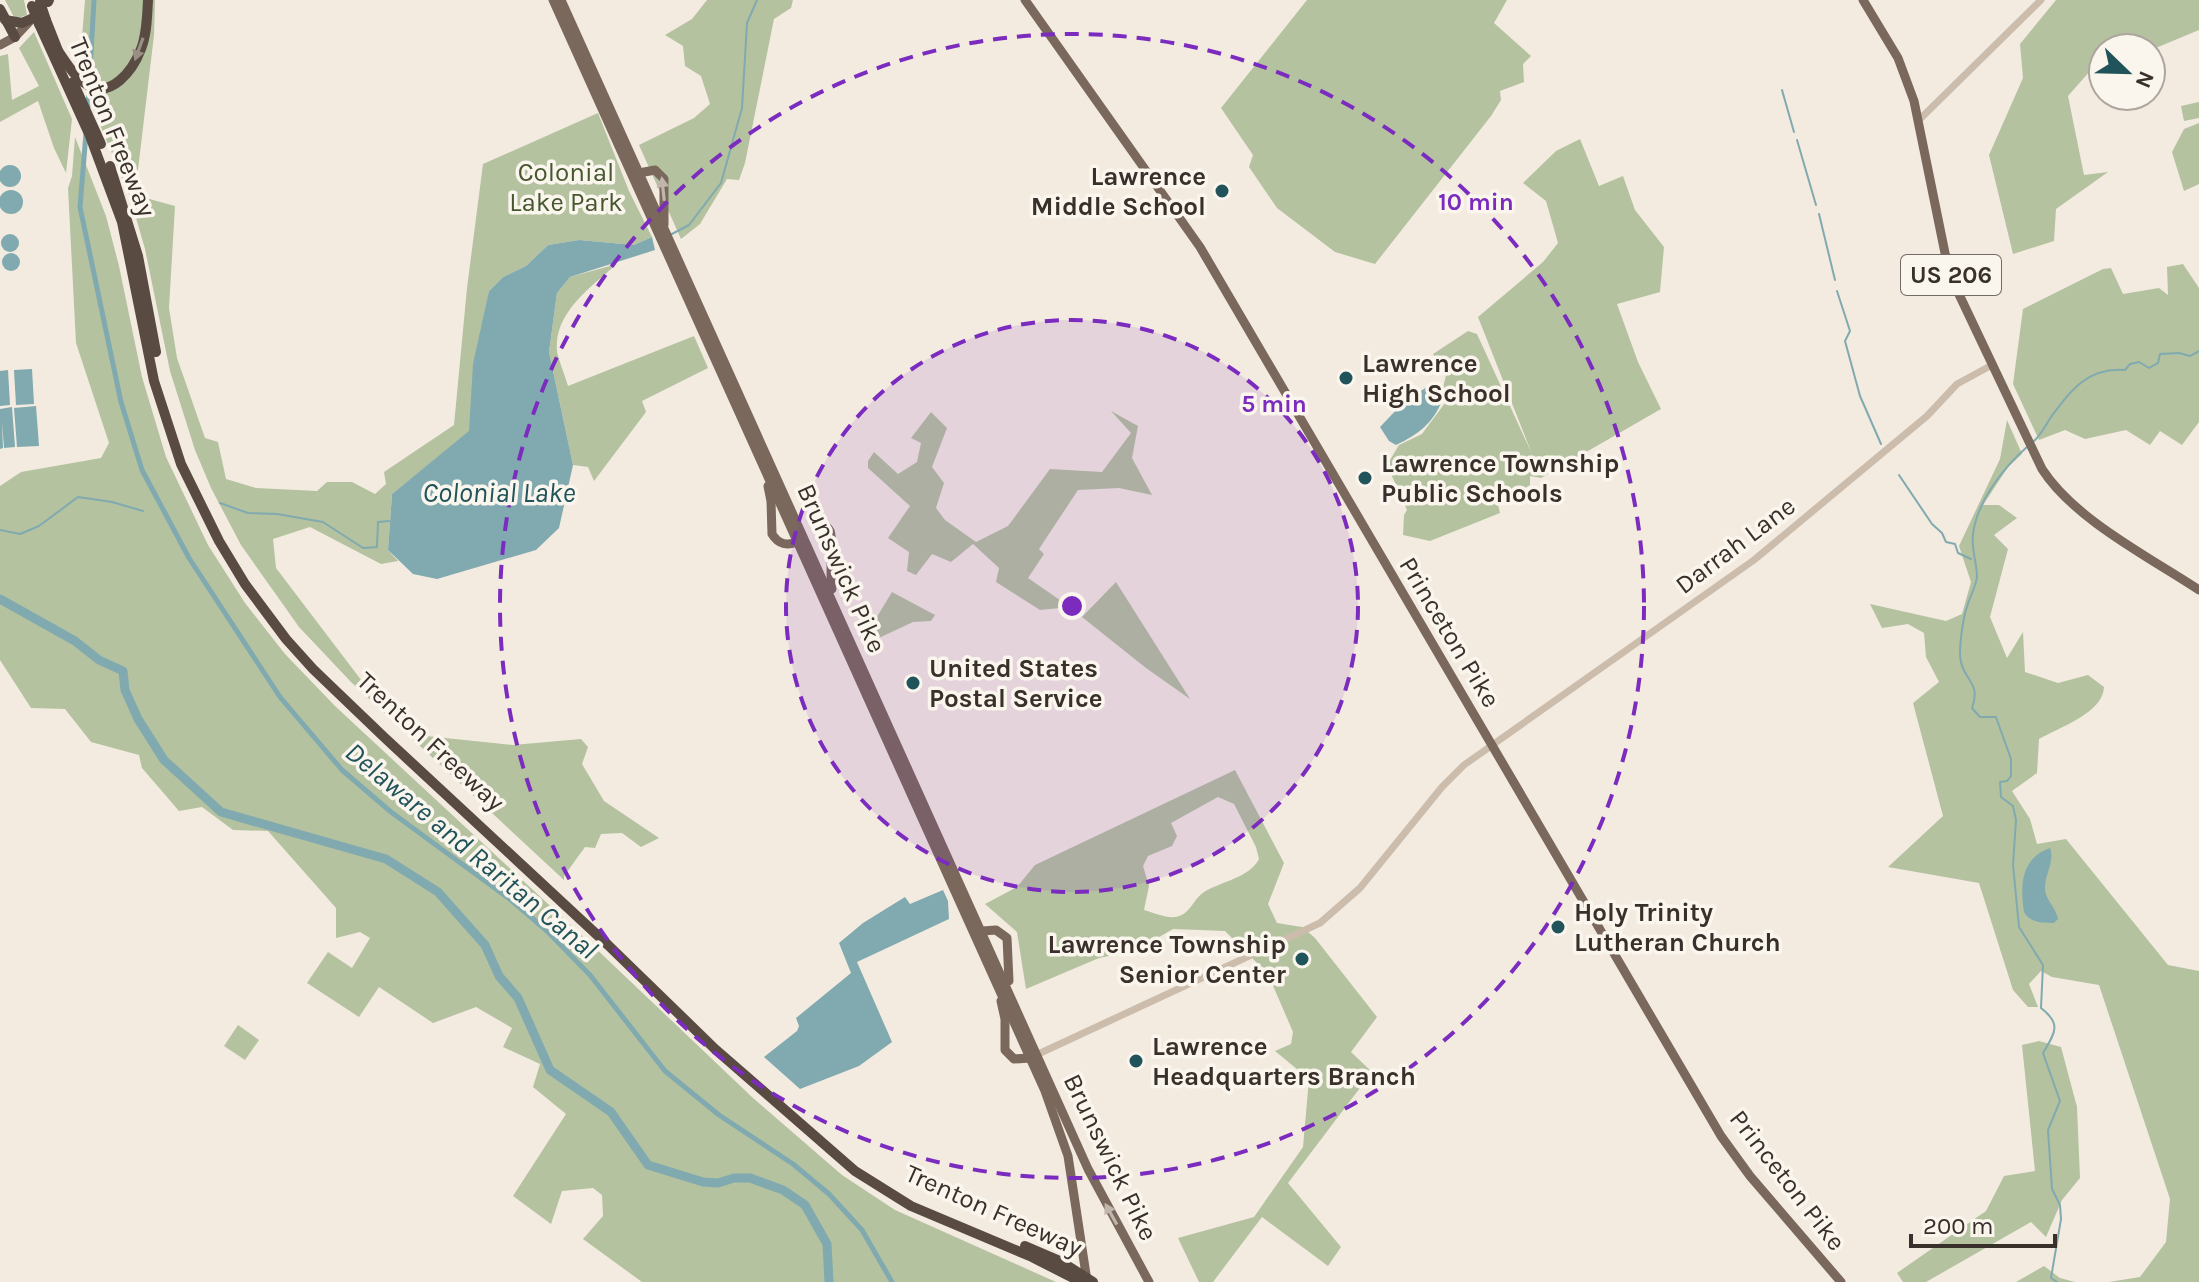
<svg xmlns="http://www.w3.org/2000/svg" width="2199" height="1282" viewBox="0 0 2199 1282" font-family="Karla,sans-serif">
<rect width="100%" height="100%" fill="#f3ebe0"/>
<g fill="#b4c2a0" fill-rule="evenodd">
<path d="M5,0H24L27,15L15,19Z"/>
<path d="M85,0H155L154,35L135,195L175,206L169,308L177,358L205,438L218,442L226,479L256,488L317,491L327,482H352L375,494L386,484L384,472L454,425L467,288L483,164L598,113L629,191L652,237L634,245L579,240L548,245L526,266L503,277L489,291L469,432L392,494L388,550L398,561L381,564L310,527L273,539L276,568L390,718L351,682L299,627L241,545L211,488L195,450L170,371L145,249L130,197L79,74Z"/>
<path d="M707,0H793L791,8L774,19L745,163L739,180L727,179L700,224L681,239L639,145L694,118L710,104L701,76L685,66L683,46L665,35L692,19Z"/>
<path d="M1307,0H1507L1494,23L1531,56L1523,64L1524,82L1500,91L1501,100L1491,116L1375,264L1335,252L1277,208L1249,167L1253,155L1221,108Z"/>
<path d="M2056,0H2199V30L2151,50V48H2103V67L2090,71L2068,96L2084,175L2108,172L2056,209L2054,241L2013,254L1989,155L2023,78L2020,44Z"/>
<path d="M34,32L72,119L66,173L54,148L38,101L0,122V56L8,54L12,100L39,86L19,48Z"/>
<path d="M2199,102V118L2184,121L2181,106Z"/>
<path d="M2199,123V184L2184,191L2172,152L2184,129Z"/>
<path d="M75,137L106,216L119,266L142,377L166,457L208,545L245,603L285,654L335,706L589,942L753,1098L842,1175L895,1210L1056,1282H642L583,1239L603,1216L602,1195L593,1188L562,1191L551,1224L513,1196L566,1114L533,1087L540,1064L503,1047L512,1028L476,1007L433,1023L379,987L359,1017L307,983L328,952L352,968L370,938L360,932L336,938V908L268,831L233,830L202,807L179,811L142,768L139,755L91,742L65,709L31,708L0,660V486L21,472L101,458L109,443L76,343L68,188L72,176Z"/>
<path d="M1580,139L1599,186L1623,176L1635,210L1664,247L1660,292L1617,304L1638,362L1661,409L1541,478L1530,476V485L1498,505L1500,513L1430,541L1403,535L1404,515L1407,510L1387,465L1399,445L1422,434L1445,403L1443,388L1446,375L1433,354L1468,331L1477,334L1532,454L1478,317L1543,262L1558,243L1546,201L1523,183L1556,151Z"/>
<path d="M617,264C591,287 550,315 558,356C561,366 565,376 568,386L694,336L708,368L642,401L646,412L594,481L588,467L573,465L549,352L557,293L570,277Z"/>
<path d="M2183,264L2199,288V422L2182,445L2160,431L2150,445L2126,430L2085,439L2065,430L2039,440L2013,384L2023,309L2103,269L2111,268L2123,294L2159,288L2168,295L2167,267Z"/>
<path d="M1111,411L1138,426L1132,458L1152,495L1119,488L1078,490L1039,549L1044,554L1028,578L1070,607L1040,610L996,582L999,568L973,544L951,562L932,554L916,575L907,571L909,552L888,538L910,506L868,468V461L874,452L898,474L917,462L921,443L911,438L931,412L947,428L932,467L944,483L936,508L945,520L976,542L1008,526L1050,469L1102,472L1131,433Z"/>
<path d="M2007,420L2022,454L2008,467L1983,505H1999L2017,518L1994,535L2008,549L1990,617L2007,658L2023,632L2025,672L2058,683L2088,675L2104,687C2103,713 2060,727 2039,739L2037,773L2012,791L2030,819L2037,844L2066,839L2168,965L2199,971V1282H2109L2140,1277L2166,1242L2170,1199L2099,985L2052,977L2041,971L2029,984L2038,1007H2028L2013,990L1979,883L1888,867L1943,816L1913,703L1939,682L1926,657L1924,633L1908,624L1882,628L1870,604L1946,621L1962,614L1971,582L1959,546L2000,459Z"/>
<path d="M1116,582L1190,699L1146,668L1082,617Z"/>
<path d="M892,592L935,615L931,621L913,622L866,644L863,640Z"/>
<path d="M407,734L513,745L581,739L588,747L582,764L604,801L659,838L641,847L622,833L601,834L595,848L585,847L564,876V880Z"/>
<path d="M1235,770L1284,863L1268,904L1277,923L1302,927L1315,938L1377,1017L1351,1052L1372,1072L1288,1183L1341,1247L1328,1266L1262,1217L1213,1282H1199L1178,1238L1254,1217L1303,1147L1309,1079L1275,1051L1291,1044L1293,1032L1268,974L1225,931L1173,929L1135,951L1099,958L1026,989L1017,932L985,904L1017,887L1035,865ZM1218,797L1234,804L1256,847L1259,859C1249,878 1222,881 1204,892C1193,899 1191,914 1176,917C1165,918 1154,913 1144,910L1149,886L1143,866L1148,856L1172,846L1177,836L1171,823Z"/>
<path d="M238,1025L259,1040L245,1060L224,1046Z"/>
<path d="M2039,1041L2061,1047L2077,1107L2080,1178L2062,1200L2046,1237L2031,1222L1926,1282H1903L1897,1273L1986,1211L2004,1176L2035,1171L2022,1045Z"/>
<path d="M2044,1266L2060,1278L2075,1282H2016Z"/>
</g>
<g fill="#80aaaf">
<circle cx="10" cy="176" r="11"/>
<circle cx="11" cy="202" r="12"/>
<circle cx="10" cy="243" r="9"/>
<path d="M652,237L655,250L570,277L557,293L549,352L573,465L559,528L536,550L437,579L413,574L388,550L392,494L469,431L473,364L489,291L503,277L526,266L548,245L579,240L634,245Z"/>
<circle cx="11" cy="262" r="9"/>
<path d="M32,369L34,404L16,405L14,370Z"/>
<path d="M8,370L10,405L0,406V371Z"/>
<path d="M1428,386L1438,390L1442,400C1434,423 1417,435 1396,445L1389,441L1380,427L1401,405Z"/>
<path d="M36,406L39,446L17,447L14,408Z"/>
<path d="M12,407L15,447L4,448L2,422L3,448L0,449V409Z"/>
<path d="M2050,848C2055,861 2045,874 2045,888C2045,900 2056,907 2058,919L2054,923C2042,923 2030,923 2024,912C2020,885 2021,858 2050,848Z"/>
<path d="M943,890L948,901L949,919L857,962L892,1042L859,1066L800,1089L764,1057L797,1031L799,1026L796,1018L851,973L839,943L863,923L905,897L910,904Z"/>
</g>
<g fill="none" stroke-linecap="round" stroke-linejoin="round">
<g stroke="#80aaaf" stroke-width="2">
<path d="M1782,90L1794,132"/>
<path d="M1797,140L1816,205"/>
<path d="M1819,214L1835,280"/>
<path d="M670,235L689,225L721,183L742,108L747,23L757,0"/>
<path d="M1837,291L1850,331L1845,341L1860,396L1881,444"/>
<path d="M2033,442C2041,435 2045,426 2051,417C2071,390 2088,367 2125,370L2130,364L2139,362L2149,368L2158,363L2160,354L2179,353L2190,356L2199,351"/>
<path d="M2028,446C2004,467 1977,501 1973,534C1971,549 1977,563 1977,577C1976,587 1969,598 1967,607C1963,617 1958,652 1961,662C1965,681 1981,683 1972,708L1980,717H1996L2011,759V776L2007,781L2000,782L2001,797L2013,806L2016,820L2013,865L2019,927L2043,965L2041,1008C2062,1024 2055,1033 2043,1053L2060,1101L2048,1130L2052,1189L2060,1205L2061,1219L2051,1278L2057,1282"/>
<path d="M1899,475L1932,524L1942,533L1946,542L1955,544L1958,553L1971,559"/>
<path d="M220,503L248,513L277,514L323,522L363,548L377,547L378,522L389,521"/>
<path d="M0,530L20,534L39,526L78,497L112,502L143,511"/>
</g>
<g stroke="#80aaaf" stroke-width="5">
<path d="M88,107L94,0"/>
<path d="M86,133L80,207L121,402L142,470L189,558L280,697L342,770L391,812L511,900L547,931L590,975L665,1071L719,1115L793,1164L829,1194L862,1230L892,1282"/>
</g>
<path stroke="#80aaaf" stroke-width="9" d="M0,599L75,641L99,660L123,671L125,690L138,719L164,760L221,812L386,859L438,892L485,945L499,976L518,998L550,1070L611,1112L648,1165L703,1182L718,1183L734,1178H750L783,1190L805,1205L827,1244L829,1282"/>
<g stroke="#cbbcac" stroke-width="7">
<path d="M1919,120L2041,0"/>
<path d="M1034,1056L1320,923L1360,888L1442,787L1464,765L1754,560L1927,416L1957,384L1992,365"/>
</g>
<g stroke="#7a685c" stroke-width="9">
<path d="M553,0L1045,1091L1068,1156L1087,1281"/>
<path d="M561,0L1088,1169L1149,1282"/>
<path d="M1025,0L1200,247L1721,1136L1750,1176L1841,1282"/>
<path d="M1863,0L1898,58L1914,101L1945,253L1956,288L2042,469C2074,519 2149,557 2199,590"/>
<path d="M0,45L15,37L31,20"/>
<path d="M639,173L655,170L664,179V225"/>
<path d="M768,486L771,501L772,534C778,544 788,547 798,541"/>
<path d="M816,518C821,522 827,525 830,531C834,539 829,574 832,589"/>
<path d="M982,931L996,930L1007,938L1009,981"/>
<path d="M1001,1001L1005,1019V1050L1014,1059L1031,1058"/>
</g>
<g stroke="#5a4b42" stroke-width="10">
<path d="M48,2L49,0"/>
<path d="M0,9L15,37"/>
<path d="M5,20L22,23L33,18"/>
<path d="M46,20L59,53"/>
<path d="M39,24L90,136L122,222L154,381L181,464L219,541L245,584L286,639L313,669L385,738L608,945L715,1049L855,1171L911,1206L1032,1257L1081,1282"/>
<path d="M58,51C66,62 74,77 86,84C111,100 133,70 141,49C147,34 147,16 148,0"/>
<path d="M73,82L101,144"/>
<path d="M110,166L138,256L156,352"/>
<path d="M1025,1246L1060,1261"/>
</g>
<g stroke="#5a4b42" stroke-width="10">
<path d="M40,2L46,20"/>
<path d="M32,6L39,24"/>
<path d="M1060,1261L1093,1282"/>
</g>
</g>
<defs><path id="oneway-solid" d="M-6-.8H1V-3.2L6.5 0L1 3.2V.8H-6Z" transform="scale(2)"/></defs>
<use fill="#9a8f86" href="#oneway-solid" transform="translate(139 49) rotate(110)"/>
<g fill="#c0b6ac">
<use href="#oneway-solid" transform="translate(663 189) rotate(-96)"/>
<use href="#oneway-solid" transform="translate(1111 1214) rotate(-119)"/>
</g>
<circle cx="1072" cy="606" r="286" fill="#7b2cbf" fill-opacity=".12"/>
<g fill="none" stroke="#7b2cbf" stroke-width="4" stroke-dasharray="14 10">
<circle cx="1072" cy="606" r="286"/>
<circle cx="1072" cy="606" r="572"/>
</g>
<g fill="#21535a" stroke="#faf5ed" stroke-width="3">
<circle cx="1222" cy="191" r="8"/>
<circle cx="1346" cy="378" r="8"/>
<circle cx="1365" cy="478" r="8"/>
<circle cx="913" cy="683" r="8"/>
<circle cx="1558" cy="927" r="8"/>
<circle cx="1302" cy="959" r="8"/>
<circle cx="1136" cy="1061" r="8"/>
</g>
<g text-anchor="middle" stroke-width="7" stroke-linejoin="round" paint-order="stroke">
<rect fill="#faf5ed" stroke="#736b65" stroke-width="2" x="1901" y="255" width="100" height="40" rx="6"/>
<g font-size="24" font-weight="bold" fill="#39302b">
<text x="1951" y="283">US 206</text>
</g>
<g font-size="26" fill="#39302b" stroke="#faf5ed">
<text transform="translate(113 127) rotate(68)" y="9">Trenton Freeway</text>
<text transform="translate(1735 545) rotate(-37)" y="9">Darrah Lane</text>
<text transform="translate(842 568) rotate(66)" y="9">Brunswick Pike</text>
<text transform="translate(1450 632) rotate(59)" y="9">Princeton Pike</text>
<text transform="translate(431 741) rotate(43)" y="9">Trenton Freeway</text>
<text transform="translate(1111 1157) rotate(64)" y="9">Brunswick Pike</text>
<text transform="translate(1788 1180) rotate(52)" y="9">Princeton Pike</text>
<text transform="translate(994 1210) rotate(24)" y="9">Trenton Freeway</text>
</g>
<g font-size="26" fill="#46572f" stroke="#faf5ed">
<text x="566" y="181">Colonial<tspan x="566" dy="30">Lake Park</tspan></text>
</g>
<g font-size="26" font-weight="bold" fill="#39302b" stroke="#faf5ed" text-anchor="start">
<text x="1206" y="185" text-anchor="end">Lawrence<tspan x="1206" dy="30">Middle School</tspan></text>
<text x="1362" y="372">Lawrence<tspan x="1362" dy="30">High School</tspan></text>
<text x="1381" y="472">Lawrence Township<tspan x="1381" dy="30">Public Schools</tspan></text>
<text x="929" y="677">United States<tspan x="929" dy="30">Postal Service</tspan></text>
<text x="1574" y="921">Holy Trinity<tspan x="1574" dy="30">Lutheran Church</tspan></text>
<text x="1286" y="953" text-anchor="end">Lawrence Township<tspan x="1286" dy="30">Senior Center</tspan></text>
<text x="1152" y="1055">Lawrence<tspan x="1152" dy="30">Headquarters Branch</tspan></text>
</g>
<g font-size="28" font-style="italic" fill="#21535a" stroke="#faf5ed">
<text x="499" y="502">Colonial Lake</text>
<text transform="translate(472 850) rotate(40)" y="10">Delaware and Raritan Canal</text>
</g>
</g>
<circle cx="1072" cy="606" r="12" fill="#7b2cbf" stroke="#faf5ed" stroke-width="4"/>
<g font-size="24" text-anchor="middle" font-weight="bold" fill="#7b2cbf" stroke="#faf5ed" stroke-width="7" stroke-linejoin="round" paint-order="stroke">
<text x="1476" y="210">10 min</text>
<text x="1274" y="412">5 min</text>
</g>
<g transform="translate(2127 72) rotate(113)"><circle r="38" fill="#faf5ed" stroke="#ada69f" stroke-width="2"/>
<path d="M0-6L14 30L0 20L-14 30Z" fill="#21535a"/>
<text y="-12" font-size="22" font-weight="bold" text-anchor="middle" fill="#39302b">N</text>
</g>
<path d="M1911 1234v12h144v-12" fill="none" stroke="#39302b" stroke-width="4"/>
<text x="1923" y="1234" font-size="24" fill="#39302b" stroke="#faf5ed" stroke-width="6" paint-order="stroke">200 m</text>
</svg>
